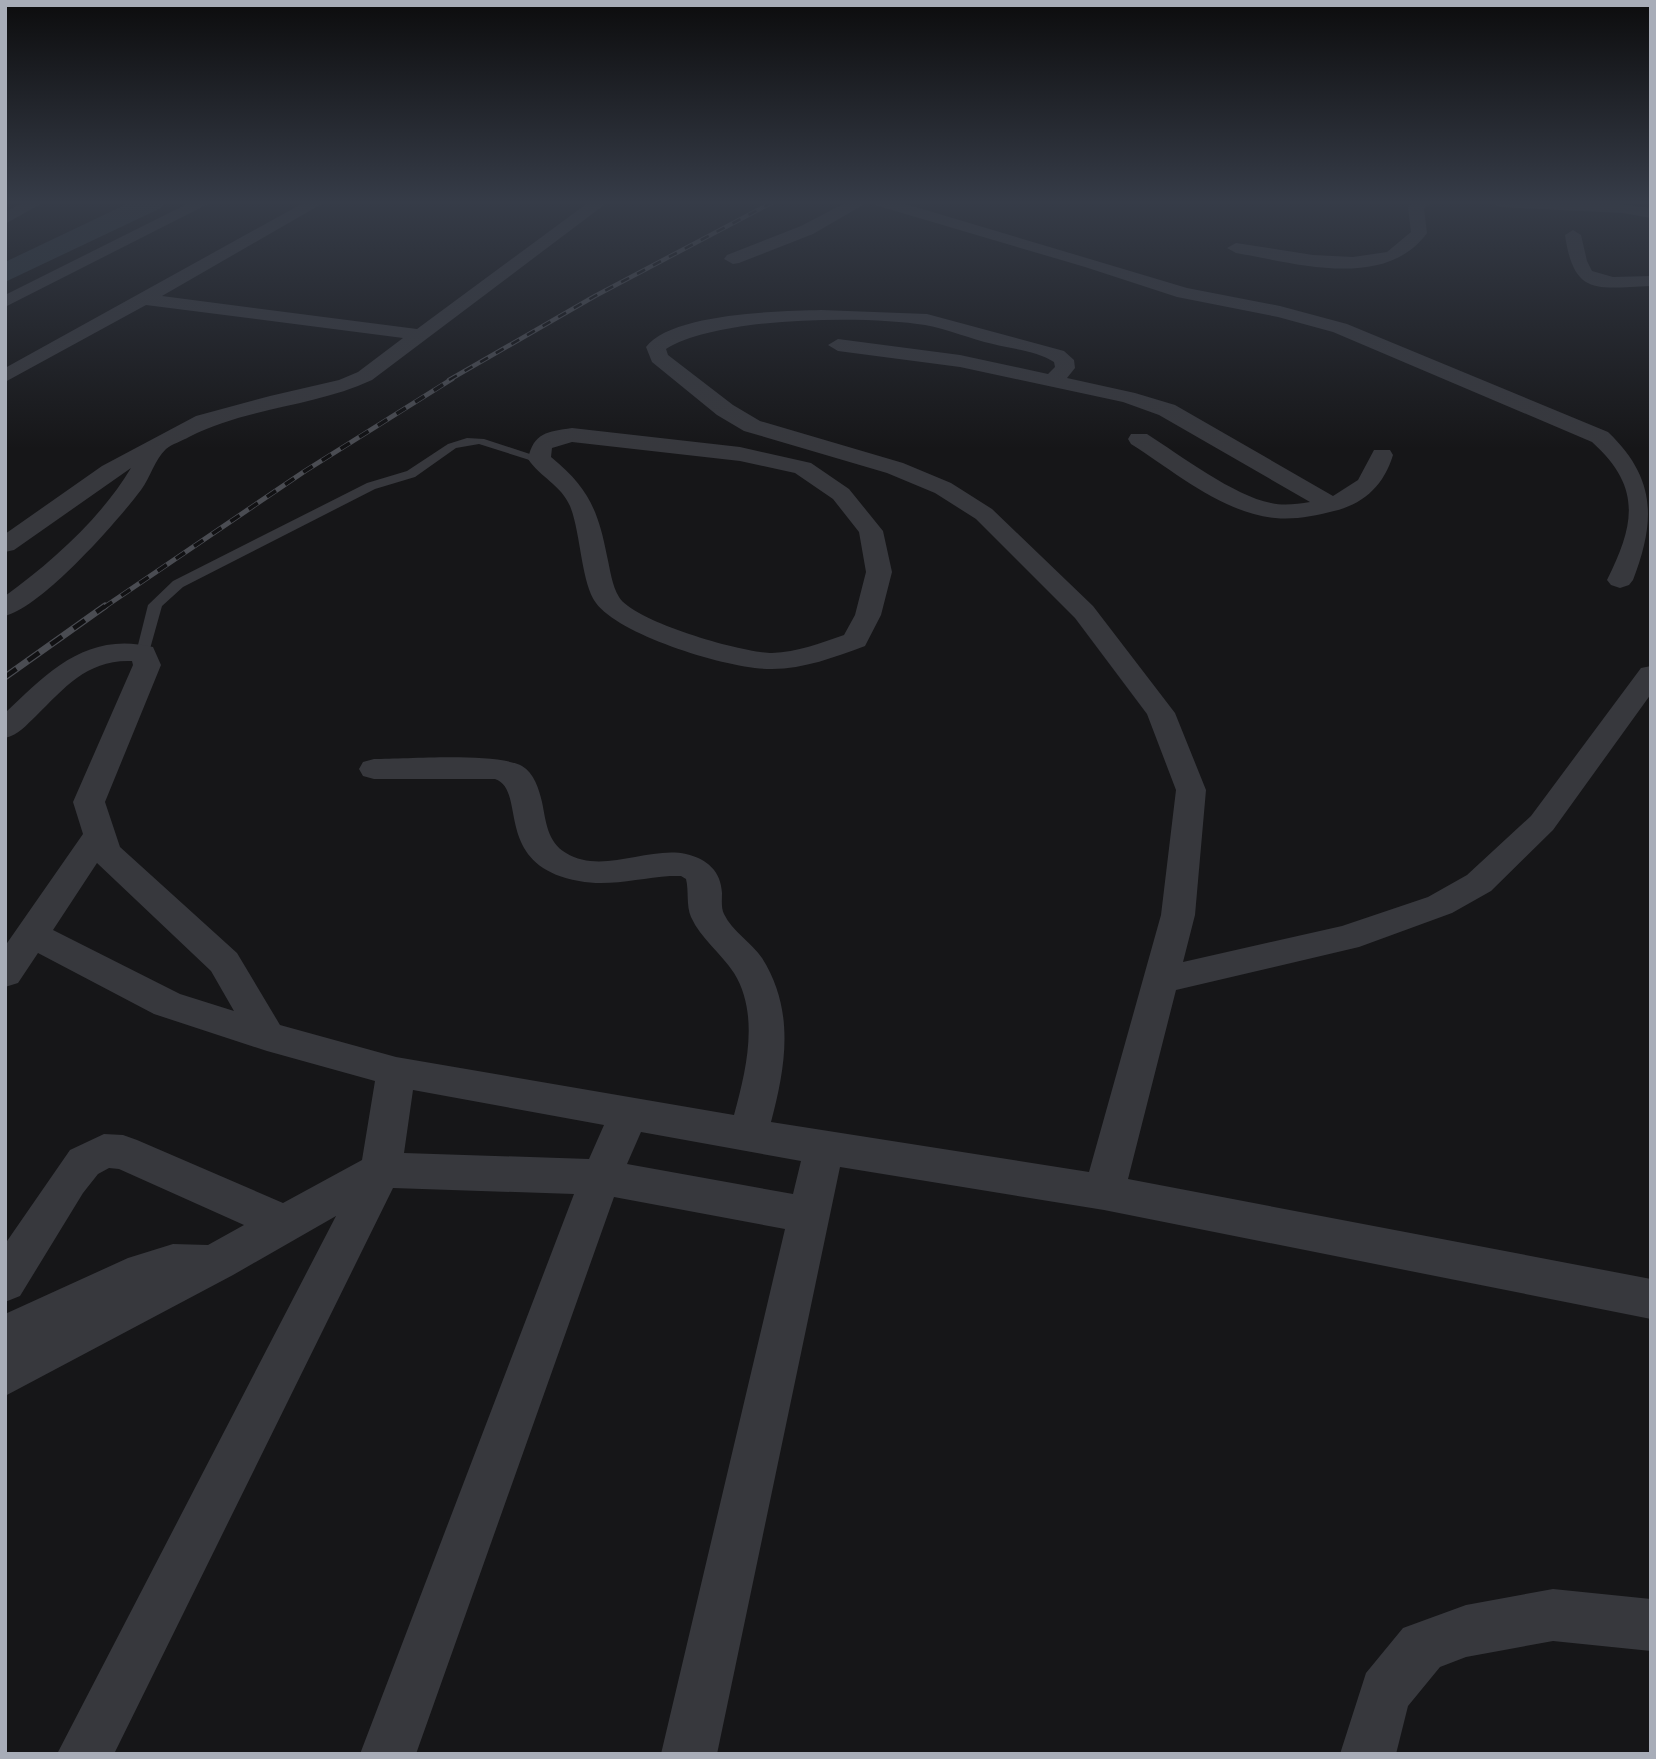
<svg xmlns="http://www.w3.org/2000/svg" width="1656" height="1759" viewBox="0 0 1656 1759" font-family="'Exo 2',sans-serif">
<rect width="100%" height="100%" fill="#161618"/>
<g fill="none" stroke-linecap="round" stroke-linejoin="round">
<path fill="#2c353c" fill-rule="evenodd" d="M131,202H165L161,208L5,282V262Z"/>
<path fill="#37383d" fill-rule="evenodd" d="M467,438L484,439L545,459L539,463L479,444L456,448L415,477L375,489L183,587L162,606L148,656H138L136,653L148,605L173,581L367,483L407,471L448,444Z"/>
<g fill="#37383d" fill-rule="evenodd">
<path d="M24,202H44L5,224V212Z"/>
<path d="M191,202H212L5,307V295Z"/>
<path d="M305,202H325L162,296L417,329L589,202H608L372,380C314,407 247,407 189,437C182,441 172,444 166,449C155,459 150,478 141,490C116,523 43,606 5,616V596C52,562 101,518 131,468L14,550L5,552V534L102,466L196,416L270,396L339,380L358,372L403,338L146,305L5,382V368Z"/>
<path d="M847,202H868L813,234L739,263L733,264L724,259L727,255L801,226Z"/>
<path d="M873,202H899L1187,288L1280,306L1347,324L1608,432C1656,478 1656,520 1633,580L1629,585L1620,588L1611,585L1607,580C1635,524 1642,487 1592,442L1333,332L1278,317L1177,297L1085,267L875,205Z"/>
<path d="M1412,202H1431L1424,209L1427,233C1385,291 1295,263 1236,253L1227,248L1236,243L1313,255L1353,257L1387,252L1411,232L1408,207Z"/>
<path d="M1492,202H1604L1651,208V218L1623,213L1500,207Z"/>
<path d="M1573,230L1581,235L1587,261L1592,271L1613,277L1651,276V286C1597,288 1574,297 1565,235Z"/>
<path d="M821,310L927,314L1064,351L1074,360L1075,368L1067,378L1135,393L1175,405L1333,496L1358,480L1374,450H1390L1393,455C1384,485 1364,504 1334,511C1314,516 1295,520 1275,518C1222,513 1174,471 1131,444L1128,439L1131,434H1147C1180,455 1234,496 1271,503C1284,506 1297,504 1310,502L1159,415L1123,402L960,367L838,351L828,345L838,339L960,355L1048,374L1055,367L1054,362C1038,351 1012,349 993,344C970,339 948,329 925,325C865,315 717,317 666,349L668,355L733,405L760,421L903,463L951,483L992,509L1093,606L1175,713L1206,790L1195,915L1183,962L1342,926L1428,897L1467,875L1531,816L1641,668L1651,666V694L1553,830L1491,891L1452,913L1359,947L1176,990L1128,1179L1651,1279V1319L1104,1210L840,1167L717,1754H661L785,1229L614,1197L416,1754H360L574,1194L393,1188L114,1754H57L336,1216L233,1275L5,1396V1314L128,1258L173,1244L208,1245L244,1225L119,1169L109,1168L98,1174L83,1193L20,1296L5,1302V1244L70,1150L104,1134L123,1135L137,1140L283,1203L362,1160L375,1081L267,1051L154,1014L38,953L18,983L5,987V946L83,834L73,802L133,665L132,661C88,659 65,687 36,716C26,725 19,735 5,738V713C49,671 87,631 153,647L161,665L105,802L120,847L237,953L280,1025L396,1057L734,1115C746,1071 760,1015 734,973C721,953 701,939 691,917C686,905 689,891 686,879L681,876H670C640,878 609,887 579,881C491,865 528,790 495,779H374L363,776L359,769L363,762L374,759C408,759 495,752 522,766C534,773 539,789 542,802C546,821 547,842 566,853C602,875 648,846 686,854C707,859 721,871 722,893C722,900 721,908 724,914C732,931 752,943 762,958C795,1010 786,1066 771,1122L1089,1172L1161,915L1176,790L1147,714L1075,618L976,519L935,493L887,473L744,431L717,415L652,362L646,347C671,313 781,311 821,310ZM97,863L211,971L234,1011L180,994L53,930ZM413,1090L604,1125L589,1159L404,1153ZM641,1132L801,1161L793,1194L627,1164Z"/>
<path d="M572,428L740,447L811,463L849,489L883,531L892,572L881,615L865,646C835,657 804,669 772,669C732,670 620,636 596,603C581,583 581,533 570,506C561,485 540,477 528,459C534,432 547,432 572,428ZM572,442L740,461L795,473L833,499L859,532L866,572L855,615L844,635C821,643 797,652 772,653C743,653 634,622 619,597C612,586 610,569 607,556C598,510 588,487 551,457L552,448Z"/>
<path d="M1553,1589L1651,1599V1651L1553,1641L1466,1657L1440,1667L1408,1706L1396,1754H1340L1366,1673L1403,1628L1466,1605Z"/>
</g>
<g stroke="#4a4c52" stroke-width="4.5">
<path id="rail-far2" d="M449,380L595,296L773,202"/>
</g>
<g stroke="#4a4c52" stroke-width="5">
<path id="rail-far1" d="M103,608L305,471L452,379"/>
</g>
<g stroke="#4a4c52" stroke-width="7">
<path id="rail" d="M5,677L105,606"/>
</g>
<use href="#rail-far2" stroke="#111113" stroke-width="2.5" stroke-dasharray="9" stroke-linecap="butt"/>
<use href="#rail-far1" stroke="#111113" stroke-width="3.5" stroke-dasharray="11" stroke-linecap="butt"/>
<use href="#rail" stroke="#111113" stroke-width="4.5" stroke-dasharray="14" stroke-linecap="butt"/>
</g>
<linearGradient id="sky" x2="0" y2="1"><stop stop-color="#0c0c0d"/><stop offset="0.45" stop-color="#363c48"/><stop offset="1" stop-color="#363c48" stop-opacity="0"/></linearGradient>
<rect width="1656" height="449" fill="url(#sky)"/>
<rect width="1656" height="1759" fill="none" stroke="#a8adb8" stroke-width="14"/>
</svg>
